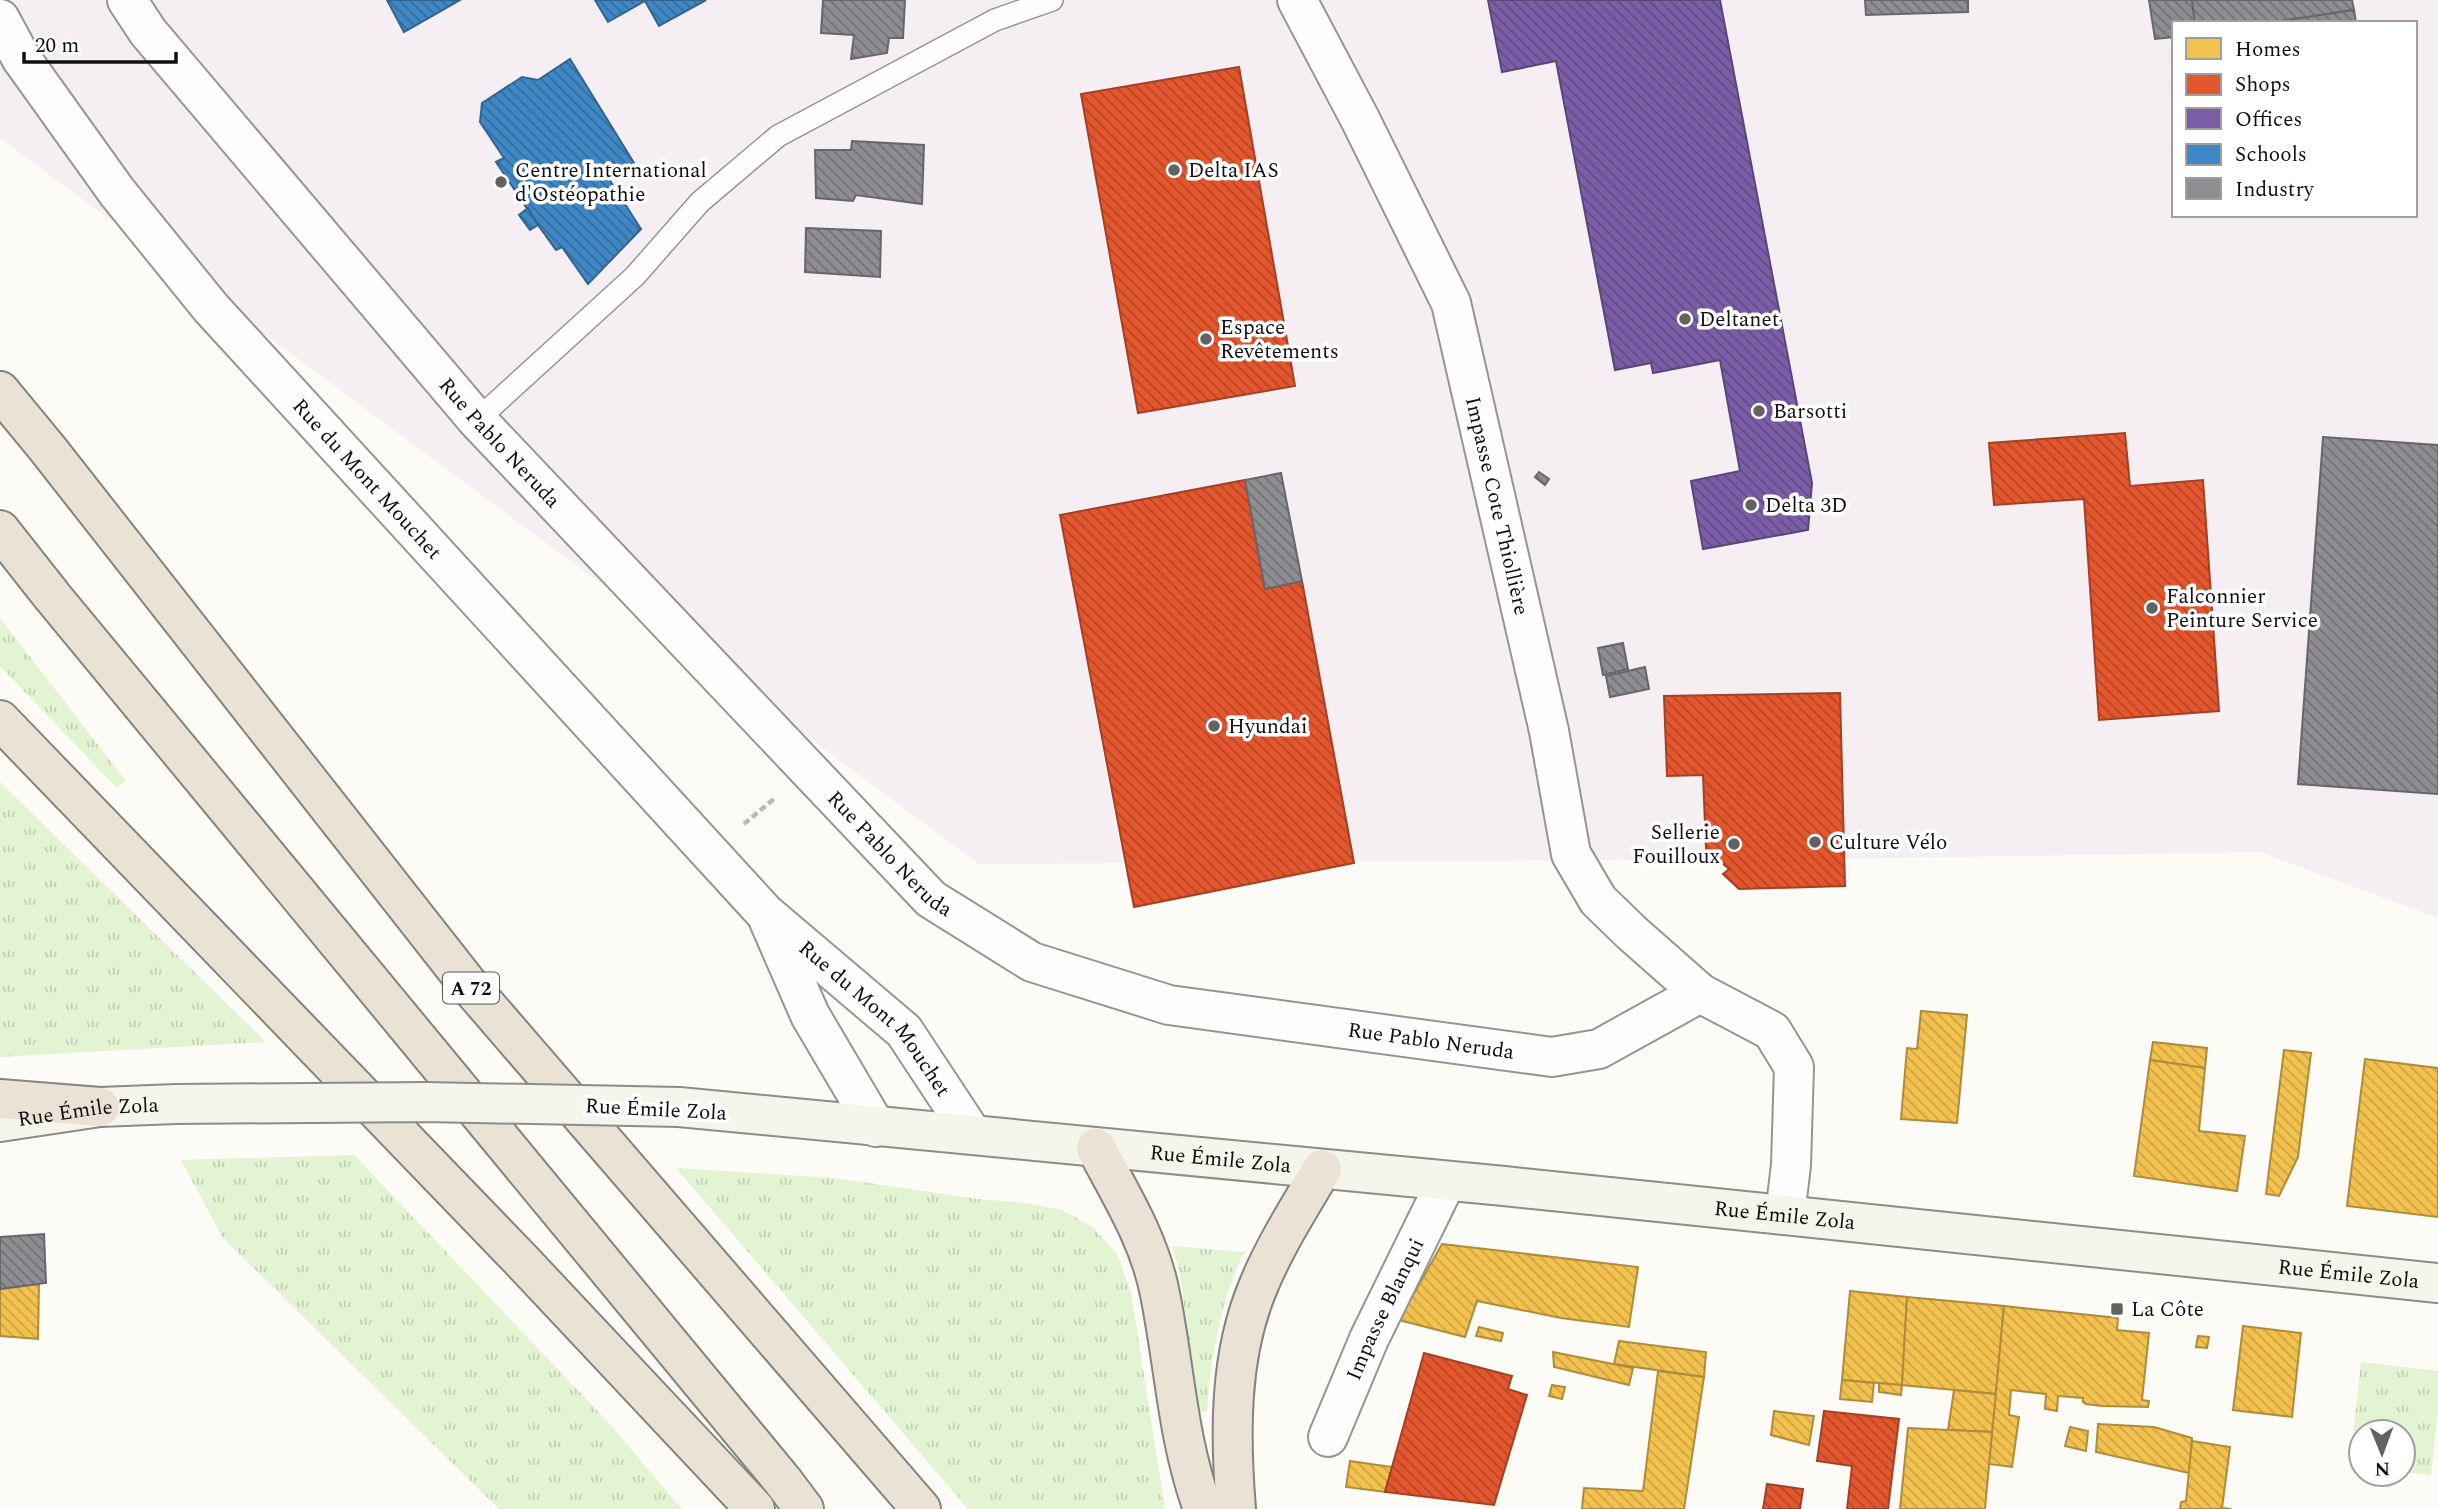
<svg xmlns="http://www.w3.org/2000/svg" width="2438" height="1509" viewBox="0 0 2438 1509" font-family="Spectral,serif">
<defs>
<pattern id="grass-tufts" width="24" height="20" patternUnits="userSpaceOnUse" patternTransform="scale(1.75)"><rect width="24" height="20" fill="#e2f4d2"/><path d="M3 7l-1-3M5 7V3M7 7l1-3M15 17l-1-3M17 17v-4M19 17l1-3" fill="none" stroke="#c1d0b3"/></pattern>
<pattern id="homes-back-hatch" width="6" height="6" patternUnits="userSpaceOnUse" patternTransform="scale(1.75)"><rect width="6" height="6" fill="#f2c14e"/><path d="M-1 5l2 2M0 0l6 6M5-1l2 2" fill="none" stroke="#cea543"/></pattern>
<pattern id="shops-back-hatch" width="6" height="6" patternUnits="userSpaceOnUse" patternTransform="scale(1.75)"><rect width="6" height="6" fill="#e4572e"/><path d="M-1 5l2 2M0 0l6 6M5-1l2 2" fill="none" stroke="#b74626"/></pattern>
<pattern id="offices-back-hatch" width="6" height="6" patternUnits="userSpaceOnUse" patternTransform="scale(1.75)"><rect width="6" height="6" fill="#7b5ea7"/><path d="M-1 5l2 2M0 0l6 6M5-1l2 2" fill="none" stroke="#634c86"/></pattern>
<pattern id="schools-back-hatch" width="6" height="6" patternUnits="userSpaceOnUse" patternTransform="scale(1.75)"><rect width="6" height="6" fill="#3f88c5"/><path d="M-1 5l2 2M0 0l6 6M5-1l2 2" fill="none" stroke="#336e9e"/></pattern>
<pattern id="industry-back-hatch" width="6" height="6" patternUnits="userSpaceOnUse" patternTransform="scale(1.75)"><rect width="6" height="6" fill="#8d8d92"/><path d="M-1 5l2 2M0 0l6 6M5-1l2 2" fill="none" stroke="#727276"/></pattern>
</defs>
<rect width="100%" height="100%" fill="#fcfbf5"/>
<path fill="#f5eef2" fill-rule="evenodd" d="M0,0H2438V918L2260,852L1887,858L979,864L0,138ZM2174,23H2415V215H2174Z"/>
<g fill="url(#grass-tufts)">
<path d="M0,618L126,781L117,788L0,666Z"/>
<path d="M0,782L266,1042L0,1057Z"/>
<path d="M354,1155L606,1420L682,1509H499L223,1238L181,1160Z"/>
<path d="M676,1168L835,1178L978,1199L1026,1203L1062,1210L1093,1227L1118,1256L1131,1293L1165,1509H968Z"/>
<path d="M1172,1246L1244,1252C1220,1303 1211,1356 1207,1412L1197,1411L1180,1272Z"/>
<path d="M2361,1362L2438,1371V1410L2431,1475L2403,1472V1432H2361V1468L2350,1466Z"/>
</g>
<g fill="url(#homes-back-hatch)" stroke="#ae8c3b" stroke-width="2">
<path d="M1921,1011L1967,1015L1957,1123L1901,1119L1907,1048L1917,1049Z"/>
<path d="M2153,1042L2207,1048L2205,1068L2150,1060Z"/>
<path d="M2284,1050L2311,1053L2298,1157L2279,1196L2266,1194Z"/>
<path d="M2365,1059L2438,1068V1217L2347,1206Z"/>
<path d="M2150,1060L2205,1068L2199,1131L2245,1136L2237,1191L2134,1176Z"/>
<path d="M1442,1244L1638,1267L1629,1327L1561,1318L1477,1301L1465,1337L1399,1320Z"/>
<path d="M39,1284L38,1339L0,1336V1289Z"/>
<path d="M1850,1291L1907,1297L1902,1385L1842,1380Z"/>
<path d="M1907,1297L2004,1306L1996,1394L1902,1385Z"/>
<path d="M2004,1306L2118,1318L2117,1330L2149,1333L2142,1400L2149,1401L2148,1407L2102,1406L2086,1404L2083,1402V1398L2058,1396L2057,1411L2045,1409L2046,1394L2011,1390L2009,1415L2019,1417L2012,1467L1989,1464Z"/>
<path d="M2243,1326L2301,1333L2292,1417L2233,1410Z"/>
<path d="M1479,1327L1503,1333L1501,1341L1476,1336Z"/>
<path d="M2198,1336L2209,1337L2207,1348L2196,1347Z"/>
<path d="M1619,1341L1706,1352L1704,1377L1614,1364Z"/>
<path d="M1553,1352L1633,1368L1629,1385L1554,1367Z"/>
<path d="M1658,1371L1704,1377L1684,1509H1582L1584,1488L1643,1491Z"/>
<path d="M1842,1380L1874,1383L1872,1402L1840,1399Z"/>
<path d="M1879,1383L1902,1385L1901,1395L1879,1392Z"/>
<path d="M1552,1385L1565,1387L1562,1399L1549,1396Z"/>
<path d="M1954,1390L1996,1394L1992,1432L1948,1430Z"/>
<path d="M1774,1411L1814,1416L1809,1445L1771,1435Z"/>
<path d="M2098,1424L2154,1427L2192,1438L2189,1473L2096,1452Z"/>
<path d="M2070,1427L2088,1431L2086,1451L2065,1446Z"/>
<path d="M1908,1428L1992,1432L1985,1509H1900Z"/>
<path d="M2192,1441L2230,1447L2222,1508L2231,1509H2180L2181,1502L2186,1501Z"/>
<path d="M1350,1461L1392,1467L1385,1492L1346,1487Z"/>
</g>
<g fill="url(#shops-back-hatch)" stroke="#a44125" stroke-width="2">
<path d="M1239,67L1295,386L1138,413L1081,94Z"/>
<path d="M2125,433L2130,486L2203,480L2219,711L2099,720L2084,499L1994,505L1989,443Z"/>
<path d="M1245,480L1265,589L1302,581L1354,863L1134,907L1060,515Z"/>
<path d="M1840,693L1845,886L1739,889L1723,874L1729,869L1706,849L1703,775L1667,776L1664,696Z"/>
<path d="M1424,1353L1512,1376L1508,1389L1527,1395L1494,1505L1385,1492Z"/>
<path d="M1824,1411L1899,1419L1888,1509H1847L1852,1466L1817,1461Z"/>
<path d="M1767,1484L1803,1489L1800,1509H1763Z"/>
</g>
<path fill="url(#offices-back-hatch)" stroke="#5b4679" stroke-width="2" d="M1488,0H1720L1812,483L1808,530L1703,549L1691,481L1740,471L1720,360L1653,373L1651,363L1615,370L1556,61L1502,72Z"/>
<g fill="url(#schools-back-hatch)" stroke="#31648e" stroke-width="2">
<path d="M387,0H460L404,32Z"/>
<path d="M595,0H706L659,26L645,1L608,22Z"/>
<path d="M570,59L634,163L609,179L641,229L588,284L562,247L556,250L538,225L496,162L504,158L480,122L482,103L522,77L538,80Z"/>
<path d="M528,208L538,225L530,230L519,215Z"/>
</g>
<g fill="url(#industry-back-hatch)" stroke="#67676b" stroke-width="2">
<path d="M823,0H905L903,38H889L887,53L851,59L854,35L821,33Z"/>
<path d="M1865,0H1968V12L1866,15Z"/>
<path d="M2149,0H2192L2195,23H2174V37L2155,39Z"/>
<path d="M2192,0H2352L2354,10L2268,23H2195Z"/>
<path d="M2354,10L2356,23H2268Z"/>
<path d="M852,141L924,145L922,204L856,195L853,201L816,198L815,150H851Z"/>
<path d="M806,228L881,231L880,277L805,272Z"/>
<path d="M2323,437L2438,445V794L2298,784Z"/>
<path d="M1539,472L1549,479L1545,485L1535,477Z"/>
<path d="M1281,473L1302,581L1265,589L1245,480Z"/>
<path d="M1623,643L1628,669L1603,675L1598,648Z"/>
<path d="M1645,667L1649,689L1610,697L1606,676Z"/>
<path d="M44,1234L46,1283L0,1289V1237Z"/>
</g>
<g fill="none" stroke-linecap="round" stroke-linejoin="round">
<g stroke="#969593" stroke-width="24">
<path id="service" d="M477,420L635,276L700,202L778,136L995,20L1052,0"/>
</g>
<g stroke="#969593" stroke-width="42">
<g id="minor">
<path id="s1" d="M127,0L148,32L477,420L931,899L1032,962L1169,1005L1552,1057L1599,1049L1700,993"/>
<path id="s2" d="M1297,0L1360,119L1451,303L1549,731L1571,854L1598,900L1632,933L1700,993L1772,1031L1794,1067L1791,1165L1785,1215"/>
<path id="s3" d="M1328,1437L1369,1339L1446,1182"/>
</g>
</g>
<g stroke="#969593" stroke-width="42">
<g id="tertiary">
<path id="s4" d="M0,19L21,58L117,192L211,308L765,913L904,1031L972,1134"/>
<path d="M769,921L810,1015L876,1127"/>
</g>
</g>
<g stroke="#8c8c89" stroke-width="42">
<g id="secondary">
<path id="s5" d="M679,1107L1504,1186L2438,1283"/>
<path id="s6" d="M0,1122L100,1107L176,1104"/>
</g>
</g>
<g stroke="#838380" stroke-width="42">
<g id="motorway">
<path d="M0,391L47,448L467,983L921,1509"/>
<path d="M0,530L52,596L783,1481L804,1509"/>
<path d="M0,720L522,1261L755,1509"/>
<path d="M0,1099L100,1107"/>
<path d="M1096,1148C1121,1195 1150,1241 1160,1294C1175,1368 1177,1437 1203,1509"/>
<path d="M1236,1509C1230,1435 1229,1356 1258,1287C1275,1245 1300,1207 1322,1169"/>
</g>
</g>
<path stroke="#b9b9b8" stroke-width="4.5" stroke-dasharray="7 3.5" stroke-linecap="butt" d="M744,824L775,798"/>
<use href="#service" stroke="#fffefe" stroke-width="21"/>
<use href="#minor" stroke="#fffefe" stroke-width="38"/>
<use href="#tertiary" stroke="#fffefe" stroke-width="38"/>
<use href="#secondary" stroke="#f5f5eb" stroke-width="38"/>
<use href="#motorway" stroke="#ebe2d6" stroke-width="38"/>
<g stroke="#8c8c89" stroke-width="42" stroke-linecap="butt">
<path id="secondary-bridge" d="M176,1104L426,1102L679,1107"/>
</g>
<use href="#secondary-bridge" stroke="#f5f5eb" stroke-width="38"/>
</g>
<g fill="#626260" stroke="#fff" stroke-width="2.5">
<circle cx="1174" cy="170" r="7"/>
<circle cx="501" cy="182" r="7"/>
<circle cx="1685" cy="319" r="7"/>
<circle cx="1206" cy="339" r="7"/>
<circle cx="1759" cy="411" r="7"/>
<circle cx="1751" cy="505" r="7"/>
<circle cx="2152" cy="608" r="7"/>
<circle cx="1214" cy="726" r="7"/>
<circle cx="1815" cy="842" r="7"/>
<circle cx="1734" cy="844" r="7"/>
<rect x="2110" y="1302" width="14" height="14" rx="3.5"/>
</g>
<g text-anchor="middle" stroke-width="7" stroke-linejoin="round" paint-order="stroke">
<rect fill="#fff" stroke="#575757" stroke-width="2" x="443" y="972.5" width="56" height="31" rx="5"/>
<g font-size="19" font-weight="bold" fill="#0f0f0f">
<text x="471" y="995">A 72</text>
</g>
<g font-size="21" fill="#0f0f0f" stroke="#fff" text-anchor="start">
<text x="515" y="177">Centre International<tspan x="515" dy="24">d'Ostéopathie</tspan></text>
<text x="1188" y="177">Delta IAS</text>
<text x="1699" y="326">Deltanet</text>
<text x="1220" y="334">Espace<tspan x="1220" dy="24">Revêtements</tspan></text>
<text x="1773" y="418">Barsotti</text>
<text x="1765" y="512">Delta 3D</text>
<text x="2166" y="603">Falconnier<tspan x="2166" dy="24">Peinture Service</tspan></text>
<text x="1228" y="733">Hyundai</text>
<text x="1720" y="839" text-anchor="end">Sellerie<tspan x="1720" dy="24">Fouilloux</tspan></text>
<text x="1829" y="849">Culture Vélo</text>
<text x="2131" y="1316">La Côte</text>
</g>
<g font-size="21" fill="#0f0f0f" stroke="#fff">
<text dy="7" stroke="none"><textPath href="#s1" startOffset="579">Rue Pablo Neruda</textPath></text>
<text dy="7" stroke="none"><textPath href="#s4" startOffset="590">Rue du Mont Mouchet</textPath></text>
<text dy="7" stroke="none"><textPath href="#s2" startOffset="548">Impasse Cote Thiollière</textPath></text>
<text dy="7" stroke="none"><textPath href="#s1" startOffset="1146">Rue Pablo Neruda</textPath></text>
<text dy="7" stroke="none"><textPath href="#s4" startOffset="1332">Rue du Mont Mouchet</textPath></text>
<text dy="7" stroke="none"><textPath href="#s1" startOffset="1734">Rue Pablo Neruda</textPath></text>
<text transform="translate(656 1109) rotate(3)" y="7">Rue Émile Zola</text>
<text dy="7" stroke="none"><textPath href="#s6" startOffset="89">Rue Émile Zola</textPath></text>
<text dy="7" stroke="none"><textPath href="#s5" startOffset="544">Rue Émile Zola</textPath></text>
<text dy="7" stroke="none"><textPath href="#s5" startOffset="1111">Rue Émile Zola</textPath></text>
<text dy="7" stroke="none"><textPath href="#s5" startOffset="1678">Rue Émile Zola</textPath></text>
<text dy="7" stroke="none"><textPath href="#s3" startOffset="140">Impasse Blanqui</textPath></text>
</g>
</g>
<rect x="2172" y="21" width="245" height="196" fill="#ffffff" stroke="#9f9f9f" stroke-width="2"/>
<rect x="2186" y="38" width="35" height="21" fill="#f2c14e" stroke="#9f9f9f" stroke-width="2"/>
<text x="2235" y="56" font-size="21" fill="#0f0f0f">Homes</text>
<rect x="2186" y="74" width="35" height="21" fill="#e4572e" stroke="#9f9f9f" stroke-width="2"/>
<text x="2235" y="91" font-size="21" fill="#0f0f0f">Shops</text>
<rect x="2186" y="108" width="35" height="21" fill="#7b5ea7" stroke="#9f9f9f" stroke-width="2"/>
<text x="2235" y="126" font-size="21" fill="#0f0f0f">Offices</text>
<rect x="2186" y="144" width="35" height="21" fill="#3f88c5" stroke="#9f9f9f" stroke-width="2"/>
<text x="2235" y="161" font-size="21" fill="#0f0f0f">Schools</text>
<rect x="2186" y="178" width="35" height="21" fill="#8d8d92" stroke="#9f9f9f" stroke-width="2"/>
<text x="2235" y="196" font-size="21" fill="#0f0f0f">Industry</text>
<g transform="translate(2382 1453) rotate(179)"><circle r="33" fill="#ffffff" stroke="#9f9f9f" stroke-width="2"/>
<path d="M0-5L12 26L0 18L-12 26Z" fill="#626260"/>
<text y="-10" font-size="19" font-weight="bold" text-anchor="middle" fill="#0f0f0f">N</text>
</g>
<path d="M24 52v10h152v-10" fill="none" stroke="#0f0f0f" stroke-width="3.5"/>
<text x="35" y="52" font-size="21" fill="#0f0f0f" stroke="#ffffff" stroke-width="5" paint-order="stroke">20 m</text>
</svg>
